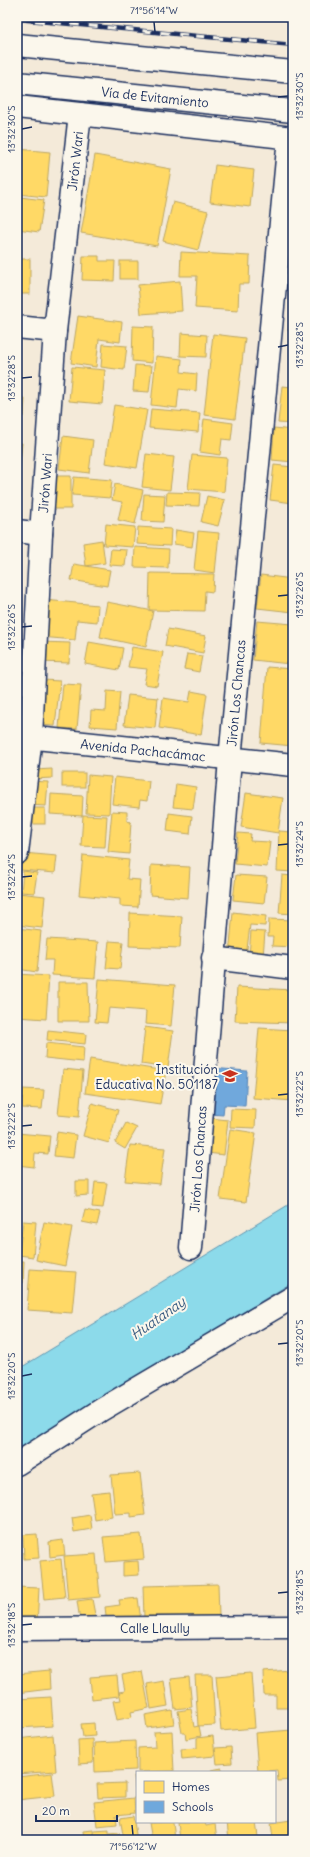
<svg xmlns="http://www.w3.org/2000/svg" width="310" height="1857" viewBox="0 0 310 1857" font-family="Delius,sans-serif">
<rect width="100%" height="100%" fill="#f4ead9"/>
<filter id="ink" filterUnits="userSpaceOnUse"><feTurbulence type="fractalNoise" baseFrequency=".025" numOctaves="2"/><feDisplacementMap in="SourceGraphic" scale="8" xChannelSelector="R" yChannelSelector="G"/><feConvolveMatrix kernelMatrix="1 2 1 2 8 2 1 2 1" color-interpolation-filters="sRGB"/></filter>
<g filter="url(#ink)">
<path fill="#8cdaea" stroke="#5f96b2" d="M293,1202V1282L17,1450V1370Z"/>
<g fill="#ffd966" stroke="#bba664">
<path d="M18,149L50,152L46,197L17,194Z"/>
<path d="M95,155L171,169L157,246L81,233Z"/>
<path d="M215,165L254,170L250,207L210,202Z"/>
<path d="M20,197L44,200L39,232L17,229Z"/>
<path d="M173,202L208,211L198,250L163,241Z"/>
<path d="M293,236V260H290Z"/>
<path d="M181,252L250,256L249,284H239L238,311L195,308L197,276H180Z"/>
<path d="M83,256H99V261H115L114,281L82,280Z"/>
<rect x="17" y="259" width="13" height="35"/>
<rect x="120" y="261" width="18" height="18"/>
<path d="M180,281L182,311L141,314L138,285Z"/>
<path d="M293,306V331H288Z"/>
<path d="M78,316L122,322L120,342L99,339L96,367L71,363Z"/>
<path d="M133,326L153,327L152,363L132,361Z"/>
<path d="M181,333L207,335L206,357L180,356Z"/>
<path d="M213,334L245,338L235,419L204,415Z"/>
<path d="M103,344L127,346L124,370L101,367Z"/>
<path d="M156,356L182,359L181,372L197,374L196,391L179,389L177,408L151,405Z"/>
<path d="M135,365L152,366L149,392L133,391Z"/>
<path d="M72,367L105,370L102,404L69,401Z"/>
<path d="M282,386L293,387V424L278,423Z"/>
<path d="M17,398H25L24,416L17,415Z"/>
<path d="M114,405L147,410L137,468L105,463Z"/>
<path d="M151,409L200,413L198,432L149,428Z"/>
<path d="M204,419L233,423L231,440L222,439L220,455L200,452Z"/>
<path d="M274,428L293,430V462L272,460Z"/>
<path d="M63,436L93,440L89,473L59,469Z"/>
<path d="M17,443H22L19,475H17Z"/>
<path d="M146,454L174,457L170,490L142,487Z"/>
<path d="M192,455L227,458L224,492L188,489Z"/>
<path d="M274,465L293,467V503L270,500Z"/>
<path d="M55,476H71V509H54Z"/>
<path d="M74,477L112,480L110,498L72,495Z"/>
<path d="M115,484L143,490L135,524L118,520L122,502L112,500Z"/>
<path d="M167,492L200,493L199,506L166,505Z"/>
<path d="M144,494L165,495L163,522L142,521Z"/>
<path d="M207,496L225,500L218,526L201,522Z"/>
<path d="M106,524L135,527L133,547L104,545Z"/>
<path d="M138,527L171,529L170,546L137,544Z"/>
<path d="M176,530L194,533L192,547L174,544Z"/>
<path d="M198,531L219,533L215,573L194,570Z"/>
<path d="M102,540L105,563L86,566L83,543Z"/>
<path d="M135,547L169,549L168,568L134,567Z"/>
<path d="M111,549L127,550L125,566L109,565Z"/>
<path d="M74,564L110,570L107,586L71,580Z"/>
<path d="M150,573L214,574L213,592L205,591L204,611L149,610Z"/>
<path d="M261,575L293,579V612L257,608Z"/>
<path d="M44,600L98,605L97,622L77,620L75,640L40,637Z"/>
<path d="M107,602L153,611L146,647L100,637Z"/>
<path d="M257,621L293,624V643L290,664L253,660Z"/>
<path d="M168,629L206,636L203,653L165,646Z"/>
<path d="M40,642L70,643L69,663L40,662Z"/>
<path d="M89,642L123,648L119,670L85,664Z"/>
<path d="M132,647L163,652L157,686L144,684L147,669L128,667Z"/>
<path d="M187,654L202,656L199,672L184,669Z"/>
<path d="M267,667L293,669V746L261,743Z"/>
<path d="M43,680L60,681L55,726L38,725Z"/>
<path d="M63,684L81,685L77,729L59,728Z"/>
<path d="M107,691L120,692L117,728L90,726L91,710L106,711Z"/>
<path d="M191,691L207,694L201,735L159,728L163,698L189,702Z"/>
<path d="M128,695L158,698L155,728L124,725Z"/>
<path d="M52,769V778L35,779V770Z"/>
<rect x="62" y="773" width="23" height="14"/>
<path d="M88,775L111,777L109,814L86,813Z"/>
<path d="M115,777L149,781L147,801L140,800L139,807L112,804Z"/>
<path d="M30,781L48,782L46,806L29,805Z"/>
<path d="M176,784L196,787L193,809L173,807Z"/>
<path d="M246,793L283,798L278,833L241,827Z"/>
<path d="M51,794L83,796L82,816L50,814Z"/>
<rect x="28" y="808" width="17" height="16"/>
<path d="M112,811L127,812V821L131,822L129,854L108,852Z"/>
<path d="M169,813L192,816L190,834L167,831Z"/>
<path d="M83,815L107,816L105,847L81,846Z"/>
<path d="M279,831L293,832V872L277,871Z"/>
<path d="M238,833L251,834L250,841L270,842L267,867L235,864Z"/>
<path d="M23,853L57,856L55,873L21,870Z"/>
<path d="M83,855L129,860L127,879L140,880L138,907L120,906V899L79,895Z"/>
<path d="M151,865L190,867L188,898L150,895Z"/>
<path d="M23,871L37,873L34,893L21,892Z"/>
<path d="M236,875L267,877L264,903L233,900Z"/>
<path d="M282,875L293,876V914L279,913Z"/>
<path d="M18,893L45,896L42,928L17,925Z"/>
<path d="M233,912L266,916L265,926L250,925L246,957L229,955Z"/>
<path d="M130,913L182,916L180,948L129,946Z"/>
<path d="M269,919L293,920V947L272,946L273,937H268Z"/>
<path d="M17,928L41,931L37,972L17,969Z"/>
<path d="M251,931L265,932L263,957L249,956Z"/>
<path d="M47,939L98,942L95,978L52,975L53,960H45Z"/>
<path d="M109,941L123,942L120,969L106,968Z"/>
<path d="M17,974L49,976L46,1019L17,1017Z"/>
<path d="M99,979L175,985L171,1026L145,1024L146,1011L109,1008L107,1023L95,1022Z"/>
<path d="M58,982H88L89,1021H58Z"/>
<path d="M237,987L293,990V1023L235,1021Z"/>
<path d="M145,1027L173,1031L168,1068L141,1064Z"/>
<path d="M259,1028L293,1030V1101L253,1098Z"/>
<path d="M48,1030L86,1034L85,1044L47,1040Z"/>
<path d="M46,1043L84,1047L83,1062L45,1058Z"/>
<path d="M90,1059L166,1071L160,1104L85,1093Z"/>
<path d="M63,1069L83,1071L79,1117L58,1115Z"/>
<path d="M17,1089H20L19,1104H17Z"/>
<path d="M23,1089L44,1090L42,1109L22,1108Z"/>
<path d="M92,1103L118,1110L109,1143L83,1136Z"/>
<path d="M231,1109L256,1110L255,1128L230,1127Z"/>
<path d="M210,1118L228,1120L224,1155L207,1153Z"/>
<path d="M126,1123L137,1128L125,1149L115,1143Z"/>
<path d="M230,1129L256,1133L246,1202L220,1199Z"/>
<path d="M57,1132L76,1135L73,1158L54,1156Z"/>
<path d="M17,1133L50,1136L48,1154L35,1153L34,1167L17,1165Z"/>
<path d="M130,1145L165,1148L160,1184L125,1181Z"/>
<path d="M76,1181H89V1195L76,1196Z"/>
<path d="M95,1182L107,1183L103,1208L92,1207Z"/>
<path d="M85,1210L100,1213L97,1225L82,1222Z"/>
<path d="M23,1221L36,1222L33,1257L19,1255Z"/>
<path d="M44,1222L72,1227L65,1266L36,1260Z"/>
<path d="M17,1261H24L23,1283H17Z"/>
<path d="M30,1269L76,1272L72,1313L27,1310Z"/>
<path d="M140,1473L145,1515L131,1517V1513L115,1514L111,1475Z"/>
<path d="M109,1491L112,1517L95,1520L91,1493Z"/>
<path d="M90,1515L92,1529L74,1532L72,1518Z"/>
<path d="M37,1534L39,1558L24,1559L23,1535Z"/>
<path d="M141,1534L144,1559L106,1562L103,1537Z"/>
<path d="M63,1540L65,1555L50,1557L49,1542Z"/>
<path d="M96,1554L100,1597L68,1600L64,1556Z"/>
<path d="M61,1559L65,1597L44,1599L40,1561Z"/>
<path d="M138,1561L139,1575L123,1576V1562Z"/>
<path d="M218,1584L219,1616L144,1618L143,1586Z"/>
<path d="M17,1587L39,1588L37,1625H17Z"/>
<path d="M138,1598L141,1621L107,1625L105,1607L120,1605L119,1600Z"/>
<path d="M92,1599L97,1625L81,1627L77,1601Z"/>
<path d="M292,1670L293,1708H276V1695H264L263,1672Z"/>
<path d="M49,1671L50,1689L17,1693V1674Z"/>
<path d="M142,1671L149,1708L131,1712L132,1717L117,1720L113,1701L121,1700L119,1692L125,1691L122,1675Z"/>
<path d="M251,1673L255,1728L221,1731L216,1676Z"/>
<path d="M117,1675L119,1696L92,1699L90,1677Z"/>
<path d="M195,1675H212L215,1725L198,1726Z"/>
<path d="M189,1677L192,1707L175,1709L171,1679Z"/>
<path d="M164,1681L168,1706L151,1709L147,1684Z"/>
<path d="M51,1697L53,1726L17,1728V1699Z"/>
<path d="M191,1709L194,1727L199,1726L201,1736L186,1739L185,1733H182L178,1711Z"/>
<path d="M172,1710L174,1724L147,1728L145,1715Z"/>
<path d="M94,1723L95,1736L83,1737L81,1724Z"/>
<path d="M292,1730L293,1780L278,1781L277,1770L258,1772L255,1733Z"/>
<path d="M172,1731L174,1771L138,1772V1748L155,1747L154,1732Z"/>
<path d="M53,1735L56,1771L17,1774V1739Z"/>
<path d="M213,1736L215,1756L182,1759L181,1749L197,1748V1738Z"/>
<path d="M92,1739L93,1763L79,1764L78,1740Z"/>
<path d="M135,1741L136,1770L95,1772L94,1743Z"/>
<path d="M231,1747L232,1763L217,1764L215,1748Z"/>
<path d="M222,1768V1772H211V1770Z"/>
<path d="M52,1773L55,1796L17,1800V1777Z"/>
<path d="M137,1775V1795H136L134,1776Z"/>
<path d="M125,1783V1797L98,1798L97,1784Z"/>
<path d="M134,1798L135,1813L116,1815L117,1824L97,1826L94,1802Z"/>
<path d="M133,1816L137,1840H124L120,1818Z"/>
<path d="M291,1820L293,1836L273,1838L271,1823Z"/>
<path d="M173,1822L175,1840H152L149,1823Z"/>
<path d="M178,1822H205L206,1826L215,1824L217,1840H180Z"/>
<path d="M227,1822H256L258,1837L229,1840Z"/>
<path d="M93,1830L94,1840H84L83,1831Z"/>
<path d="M109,1830V1834L119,1833L120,1840H95L94,1831Z"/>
</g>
<path fill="#6fa8dc" stroke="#5684b6" d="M212,1068L247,1071L245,1106L224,1105L223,1115L209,1114Z"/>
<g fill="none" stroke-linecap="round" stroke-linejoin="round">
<g stroke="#1b2f5e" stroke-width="25">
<g id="minor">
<path d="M17,107L293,138"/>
<path d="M17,327L55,331"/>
<path d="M17,531L41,534"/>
<path d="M17,736L293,765"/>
<path d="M17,853L31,737L41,534L55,331L80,114"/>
<path d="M213,958L293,968"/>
<path d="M191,1248L230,759L289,138"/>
<path d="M17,1464L101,1410L293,1297"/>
<path d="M17,1629L293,1627"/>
</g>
</g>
<g stroke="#1b2f5e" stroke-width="25">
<g id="highway">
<path d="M17,45L293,72"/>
<path d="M17,83L293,111"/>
</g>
</g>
<use href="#minor" stroke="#fbf7ec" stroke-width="22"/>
<use href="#highway" stroke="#fbf7ec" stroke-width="22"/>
<g stroke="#1b2f5e" stroke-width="4.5">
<path id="rail" d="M17,19L293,45"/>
</g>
<use href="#rail" stroke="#fbf7ec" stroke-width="3" stroke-dasharray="9" stroke-linecap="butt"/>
</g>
</g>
<path fill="none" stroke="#1b2f5e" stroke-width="1.5" d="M154,22L155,32M278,97L288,96M22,129L32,127M278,347L288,345M22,378L32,377M278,596L288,595M22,627L32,626M278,845L288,844M22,877L32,876M278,1095L288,1094M22,1126L32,1125M278,1344L288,1343M22,1376L32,1374M278,1593L288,1592M22,1625L32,1624M132,1825L133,1835"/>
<defs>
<g id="school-bare" transform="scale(1.2)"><path d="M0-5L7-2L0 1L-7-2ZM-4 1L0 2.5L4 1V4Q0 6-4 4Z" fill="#c8321e" stroke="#fbf7ec" stroke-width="2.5" paint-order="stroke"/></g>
</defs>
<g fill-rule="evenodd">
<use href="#school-bare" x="230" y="1076"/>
</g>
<g text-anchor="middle" stroke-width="4" stroke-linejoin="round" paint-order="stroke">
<g font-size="13" fill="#1b2f5e" stroke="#fbf7ec">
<text transform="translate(155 97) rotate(6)" y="5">Vía de Evitamiento</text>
<text transform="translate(75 161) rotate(-84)" y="5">Jirón Wari</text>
<text transform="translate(45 483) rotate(-86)" y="5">Jirón Wari</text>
<text transform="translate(236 693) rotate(-85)" y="5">Jirón Los Chancas</text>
<text transform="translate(143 750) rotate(6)" y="5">Avenida Pachacámac</text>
<text transform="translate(198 1159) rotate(-86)" y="5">Jirón Los Chancas</text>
<text x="155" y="1633">Calle Llaully</text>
</g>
<g font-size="13" fill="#1b2f5e" stroke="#fbf7ec" text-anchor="end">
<text x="218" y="1074">Institución<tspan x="218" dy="15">Educativa No. 501187</tspan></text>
</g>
<g font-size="14" font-style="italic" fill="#375a81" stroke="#fbf7ec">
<text transform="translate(158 1318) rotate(-35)" y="5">Huatanay</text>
</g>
</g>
<rect width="310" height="1857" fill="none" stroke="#fbf7ec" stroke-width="44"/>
<rect x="136" y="1771" width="140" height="52" fill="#fbf7ec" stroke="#a1a7b3"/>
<rect x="144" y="1781" width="20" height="12" fill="#ffd966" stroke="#a1a7b3"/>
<text x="172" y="1791" font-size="12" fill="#1b2f5e">Homes</text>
<rect x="144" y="1801" width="20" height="12" fill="#6fa8dc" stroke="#a1a7b3"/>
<text x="172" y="1811" font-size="12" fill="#1b2f5e">Schools</text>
<path d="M36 1815v6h81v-6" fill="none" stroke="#1b2f5e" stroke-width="2"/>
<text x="42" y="1815" font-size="12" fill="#1b2f5e" stroke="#fbf7ec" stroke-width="3" paint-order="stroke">20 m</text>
<rect x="22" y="22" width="266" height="1813" fill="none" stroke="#1b2f5e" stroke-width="1.5"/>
<g font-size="10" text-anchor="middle" fill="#1b2f5e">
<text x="154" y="14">71°56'14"W</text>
<text transform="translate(299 96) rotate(-90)" y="4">13°32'30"S</text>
<text transform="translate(11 129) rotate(-90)" y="4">13°32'30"S</text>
<text transform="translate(299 345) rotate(-90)" y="4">13°32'28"S</text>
<text transform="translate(11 378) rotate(-90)" y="4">13°32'28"S</text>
<text transform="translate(299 595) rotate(-90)" y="4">13°32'26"S</text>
<text transform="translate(11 627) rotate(-90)" y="4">13°32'26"S</text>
<text transform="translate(299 844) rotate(-90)" y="4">13°32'24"S</text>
<text transform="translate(11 877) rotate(-90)" y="4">13°32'24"S</text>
<text transform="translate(299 1094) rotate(-90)" y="4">13°32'22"S</text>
<text transform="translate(11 1126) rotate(-90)" y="4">13°32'22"S</text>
<text transform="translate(299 1343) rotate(-90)" y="4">13°32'20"S</text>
<text transform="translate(11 1376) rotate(-90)" y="4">13°32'20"S</text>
<text transform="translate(299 1592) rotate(-90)" y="4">13°32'18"S</text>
<text transform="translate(11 1625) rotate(-90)" y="4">13°32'18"S</text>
<text x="133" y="1850">71°56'12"W</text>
</g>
</svg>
